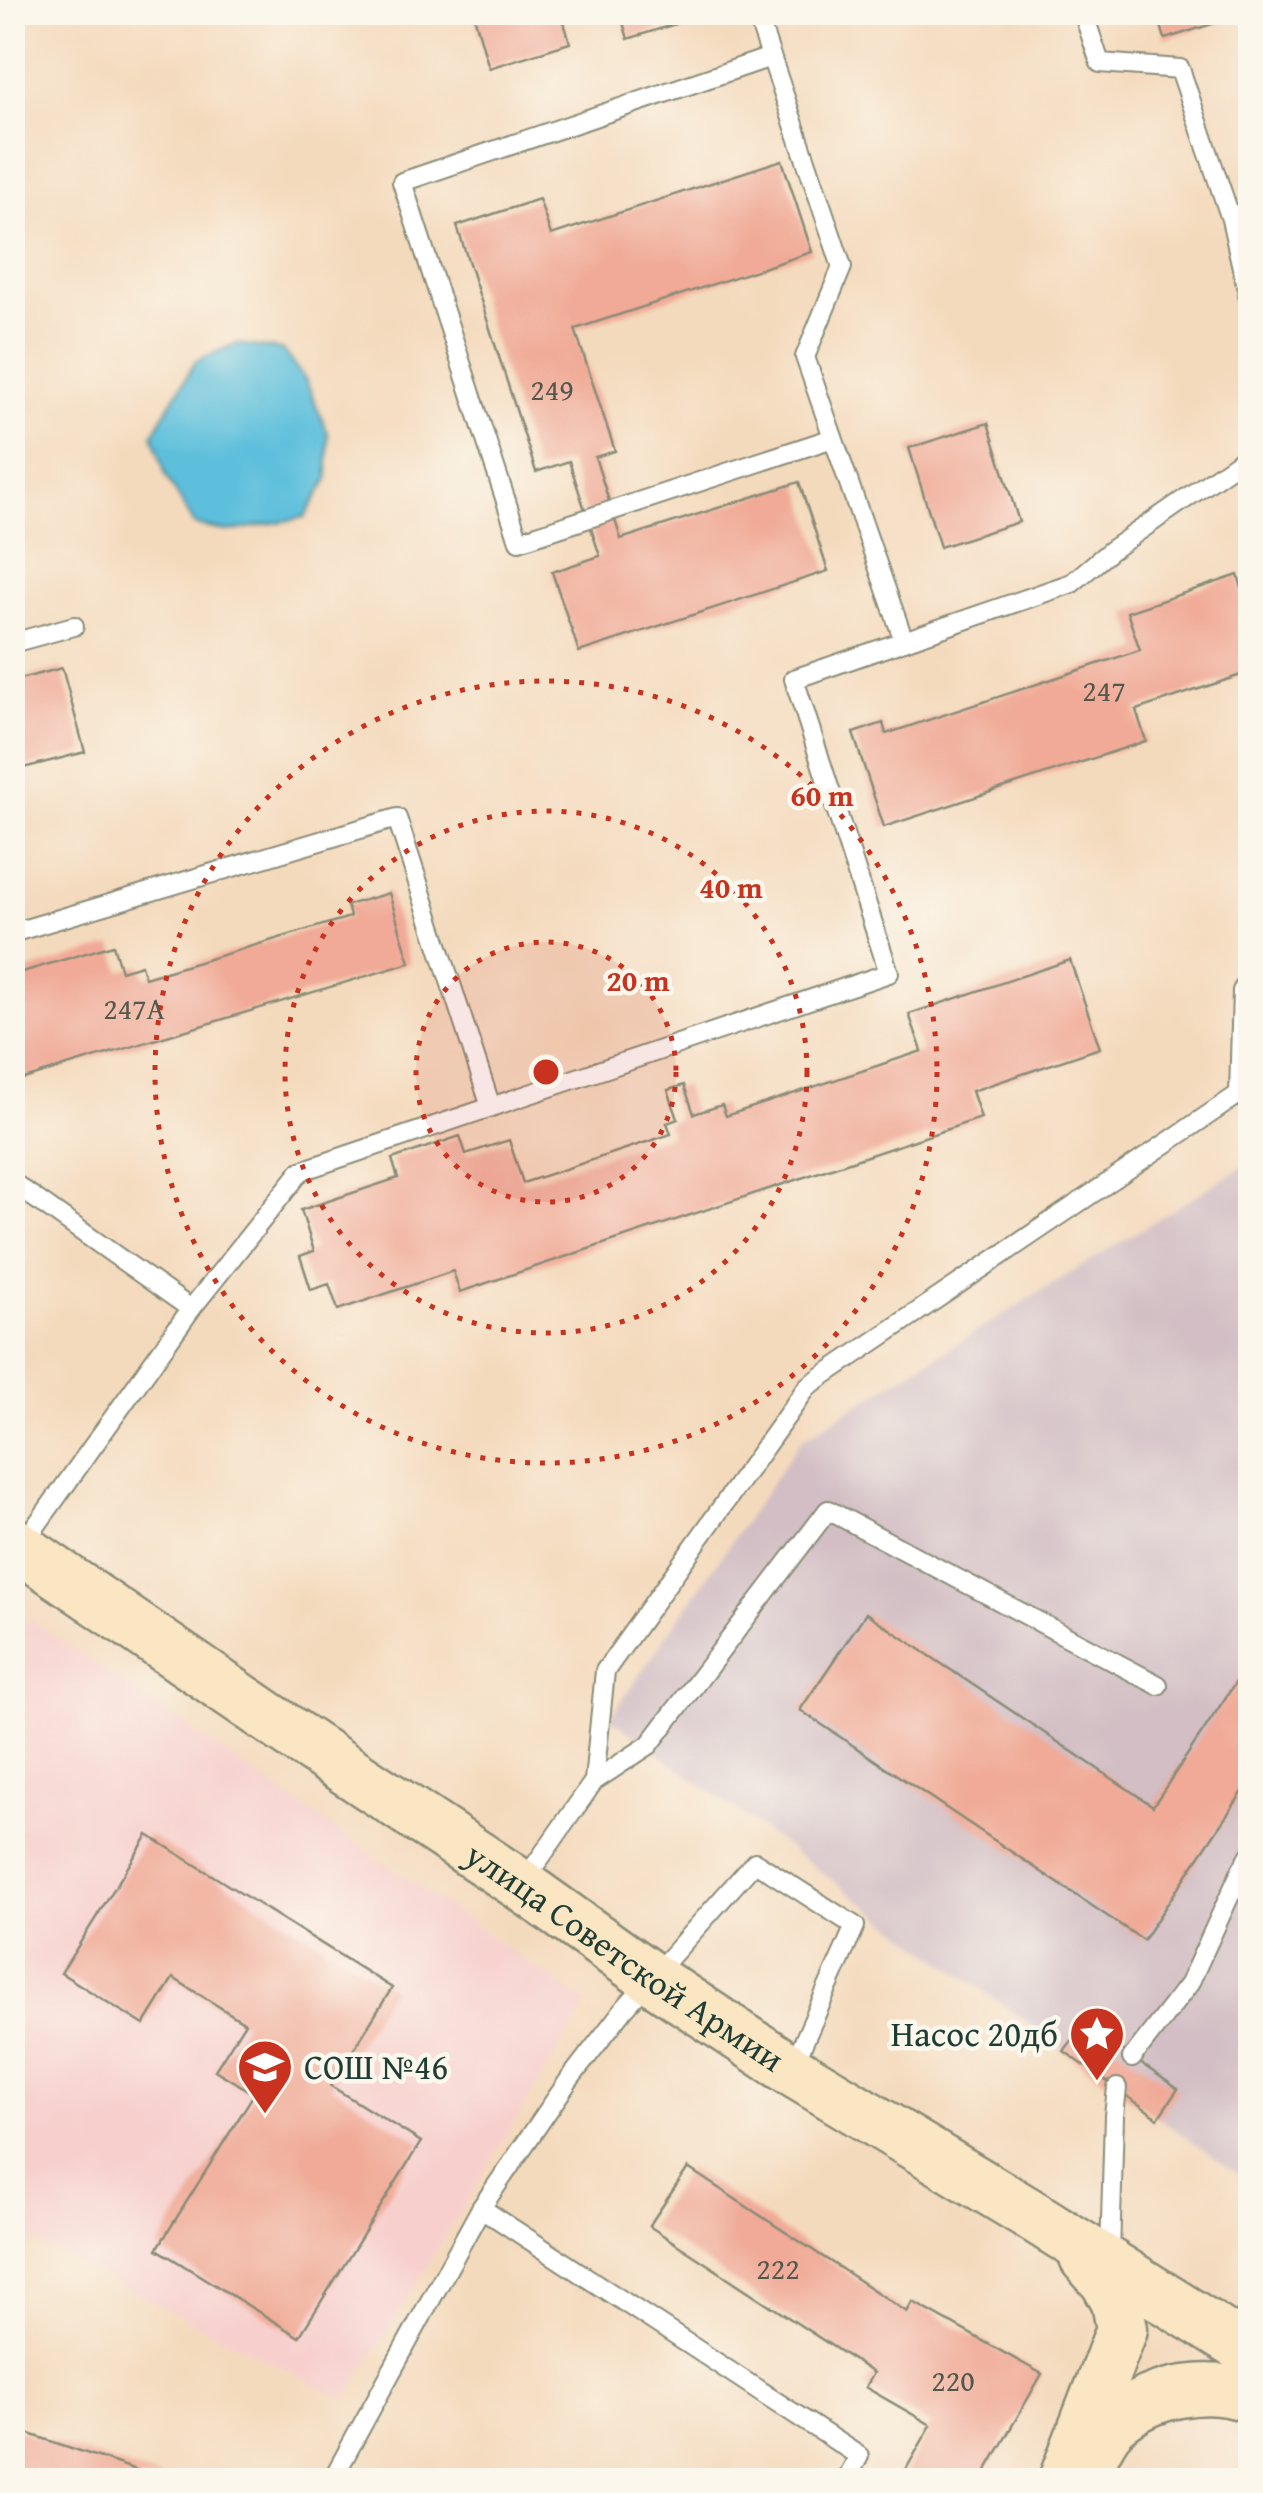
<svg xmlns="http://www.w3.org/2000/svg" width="1263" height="2493" viewBox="0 0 1263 2493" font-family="'Gentium Book Plus',serif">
<rect width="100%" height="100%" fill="#fbf7ec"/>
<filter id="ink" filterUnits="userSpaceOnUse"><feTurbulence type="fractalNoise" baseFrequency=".01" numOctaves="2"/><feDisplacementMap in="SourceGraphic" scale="20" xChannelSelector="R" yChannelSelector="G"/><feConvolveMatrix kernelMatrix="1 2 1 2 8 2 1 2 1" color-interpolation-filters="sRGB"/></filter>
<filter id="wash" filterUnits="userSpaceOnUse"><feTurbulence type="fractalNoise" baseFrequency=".0048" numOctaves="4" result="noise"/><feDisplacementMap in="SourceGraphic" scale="40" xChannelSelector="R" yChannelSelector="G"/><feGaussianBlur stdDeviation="2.25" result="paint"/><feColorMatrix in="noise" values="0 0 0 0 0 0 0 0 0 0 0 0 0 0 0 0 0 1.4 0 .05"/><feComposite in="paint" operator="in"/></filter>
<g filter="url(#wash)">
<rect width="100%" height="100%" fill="#f4dabd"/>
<path fill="#f7d0ce" d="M28,1618L587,2003L345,2400L13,2230L12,1650Z"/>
<path fill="#d2bec4" d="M1250,1162V2183L1117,2088L610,1718L801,1440Z"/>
<path fill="#5dbfdc" stroke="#3e7e88" stroke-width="2.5" d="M236,344L282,350L306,381L328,433V479L305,517L228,532L195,525L166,476L153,434L196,361Z"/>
<g id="blocks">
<g fill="#f0aa97">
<path d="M473,12H561L570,43L489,68Z"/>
<path d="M620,12H710V13L628,39Z"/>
<path d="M1157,12H1247V13L1165,39Z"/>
<path d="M782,160L812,252L575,329L615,451L595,457L621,539L799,482L828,571L579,652L552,572L600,556L569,461L536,472L457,226L539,199L551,235Z"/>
<path d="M988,423L1019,522L940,547L909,448Z"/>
<path d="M1238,575L1250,615V672L1136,710L1146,741L884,827L853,733L883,723L886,734L1140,650L1127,612Z"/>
<path d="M62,668L85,752L12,771V681Z"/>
<path d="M389,893L410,963L24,1079L12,1040V975L113,945L121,971L141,965L145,978L350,917L347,905Z"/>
<path d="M1070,960L1100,1048L972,1091L981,1118L460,1292L453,1271L338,1310L329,1284L311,1290L300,1256L314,1251L301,1210L398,1178L392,1159L460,1136L466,1154L509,1140L523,1183L671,1134L667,1123L678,1119L668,1090L684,1085L694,1114L722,1105L726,1116L922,1051L909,1014Z"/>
<path d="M866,1613L1153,1806L1250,1661V1781L1143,1940L800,1710Z"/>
<path d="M148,1835L392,1988L331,2086L421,2142L299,2337L157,2249L254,2094L215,2070L245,2023L173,1978L144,2025L61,1973Z"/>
<path d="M1084,2024L1178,2089L1158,2118L1064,2051Z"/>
<path d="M688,2168L907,2312L913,2302L1042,2374L981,2480H900L931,2425L865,2387L873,2373L649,2226Z"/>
<path d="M12,2428L166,2480H12Z"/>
</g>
</g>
</g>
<g filter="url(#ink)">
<use href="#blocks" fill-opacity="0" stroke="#8a8c78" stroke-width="2.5"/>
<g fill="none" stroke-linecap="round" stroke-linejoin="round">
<g stroke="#8a8c78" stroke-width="22">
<g id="lane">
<path d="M756,12L842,267L805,357L904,641"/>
<path d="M1083,12L1100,63L1180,69L1231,219L1250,303"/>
<path d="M771,57L402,182L519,541L833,438"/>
<path d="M12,643L74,626"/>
<path d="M12,933L397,818L491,1107"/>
<path d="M12,1182L191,1309"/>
<path d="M23,1544L191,1309L301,1171L889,973L794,679L1072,583L1110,551L1250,454"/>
<path d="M594,1781L605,1671L808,1386L1239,1094L1242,991L1250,974"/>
<path d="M522,1884L594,1781L649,1745L828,1510L1158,1685"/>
<path d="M1132,2058L1189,1984L1242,1869L1250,1855"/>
<path d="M793,2066L855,1926L755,1862L624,2009L569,2080L481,2208L859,2456L846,2480"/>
<path d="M1110,2255L1114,2116L1117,2088"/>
<path d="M332,2480L481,2208"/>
</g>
</g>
<g stroke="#8a8c78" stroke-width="55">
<g id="secondary">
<path id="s1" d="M12,1542L297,1737L521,1885L653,1979L791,2070L1028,2213L1250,2352"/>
<path d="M1088,2465C1095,2452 1101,2436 1112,2425C1148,2392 1205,2380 1250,2397"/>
<path d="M1064,2480L1122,2329L1117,2302L1106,2282L1085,2258"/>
</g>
</g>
<use href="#lane" stroke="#fff" stroke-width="18"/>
<use href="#secondary" stroke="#fbe6c4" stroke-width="50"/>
</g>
</g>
<circle cx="546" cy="1072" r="130" fill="#c8321e" fill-opacity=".12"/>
<g fill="none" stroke="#c8321e" stroke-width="5" stroke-dasharray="5 10">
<circle cx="546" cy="1072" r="130"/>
<circle cx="546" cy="1072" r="261"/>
<circle cx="546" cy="1072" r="391"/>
</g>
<defs>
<g id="sight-pin" transform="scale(2.875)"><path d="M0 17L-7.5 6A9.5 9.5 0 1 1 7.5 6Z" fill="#c8321e" stroke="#fbf7ec"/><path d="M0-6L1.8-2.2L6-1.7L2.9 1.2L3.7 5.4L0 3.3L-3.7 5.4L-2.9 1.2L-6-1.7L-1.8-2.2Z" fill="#fff"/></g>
<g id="school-pin" transform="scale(2.875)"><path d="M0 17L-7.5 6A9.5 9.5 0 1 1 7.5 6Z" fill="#c8321e" stroke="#fbf7ec"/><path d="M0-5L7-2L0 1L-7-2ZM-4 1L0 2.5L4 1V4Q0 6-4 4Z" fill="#fff"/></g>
</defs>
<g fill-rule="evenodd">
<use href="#sight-pin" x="1097" y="2034"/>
<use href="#school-pin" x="265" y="2067"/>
</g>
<g text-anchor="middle" stroke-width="9" stroke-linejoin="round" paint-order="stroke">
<g font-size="30" fill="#53584d">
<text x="552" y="400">249</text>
<text x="1104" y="701">247</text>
<text x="134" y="1019">247А</text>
<text x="778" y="2279">222</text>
<text x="953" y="2391">220</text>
</g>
<g font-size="35" fill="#1f3d34" stroke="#fbf7ec">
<text dy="12" stroke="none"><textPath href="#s1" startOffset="740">улица Советской Армии</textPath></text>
</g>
<g font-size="35" fill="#1f3d34" stroke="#fbf7ec" text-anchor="end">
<text x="1058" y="2046">Насос 20дб</text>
<text x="304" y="2079" text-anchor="start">СОШ №46</text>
</g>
</g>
<circle cx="546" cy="1072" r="15" fill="#c8321e" stroke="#fbf7ec" stroke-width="5"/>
<g font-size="30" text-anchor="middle" font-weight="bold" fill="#c8321e" stroke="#fbf7ec" stroke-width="9" stroke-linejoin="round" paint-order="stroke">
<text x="822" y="806">60 m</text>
<text x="731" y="898">40 m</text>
<text x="638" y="991">20 m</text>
</g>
<rect width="1263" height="2493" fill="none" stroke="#fbf7ec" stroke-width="50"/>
</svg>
